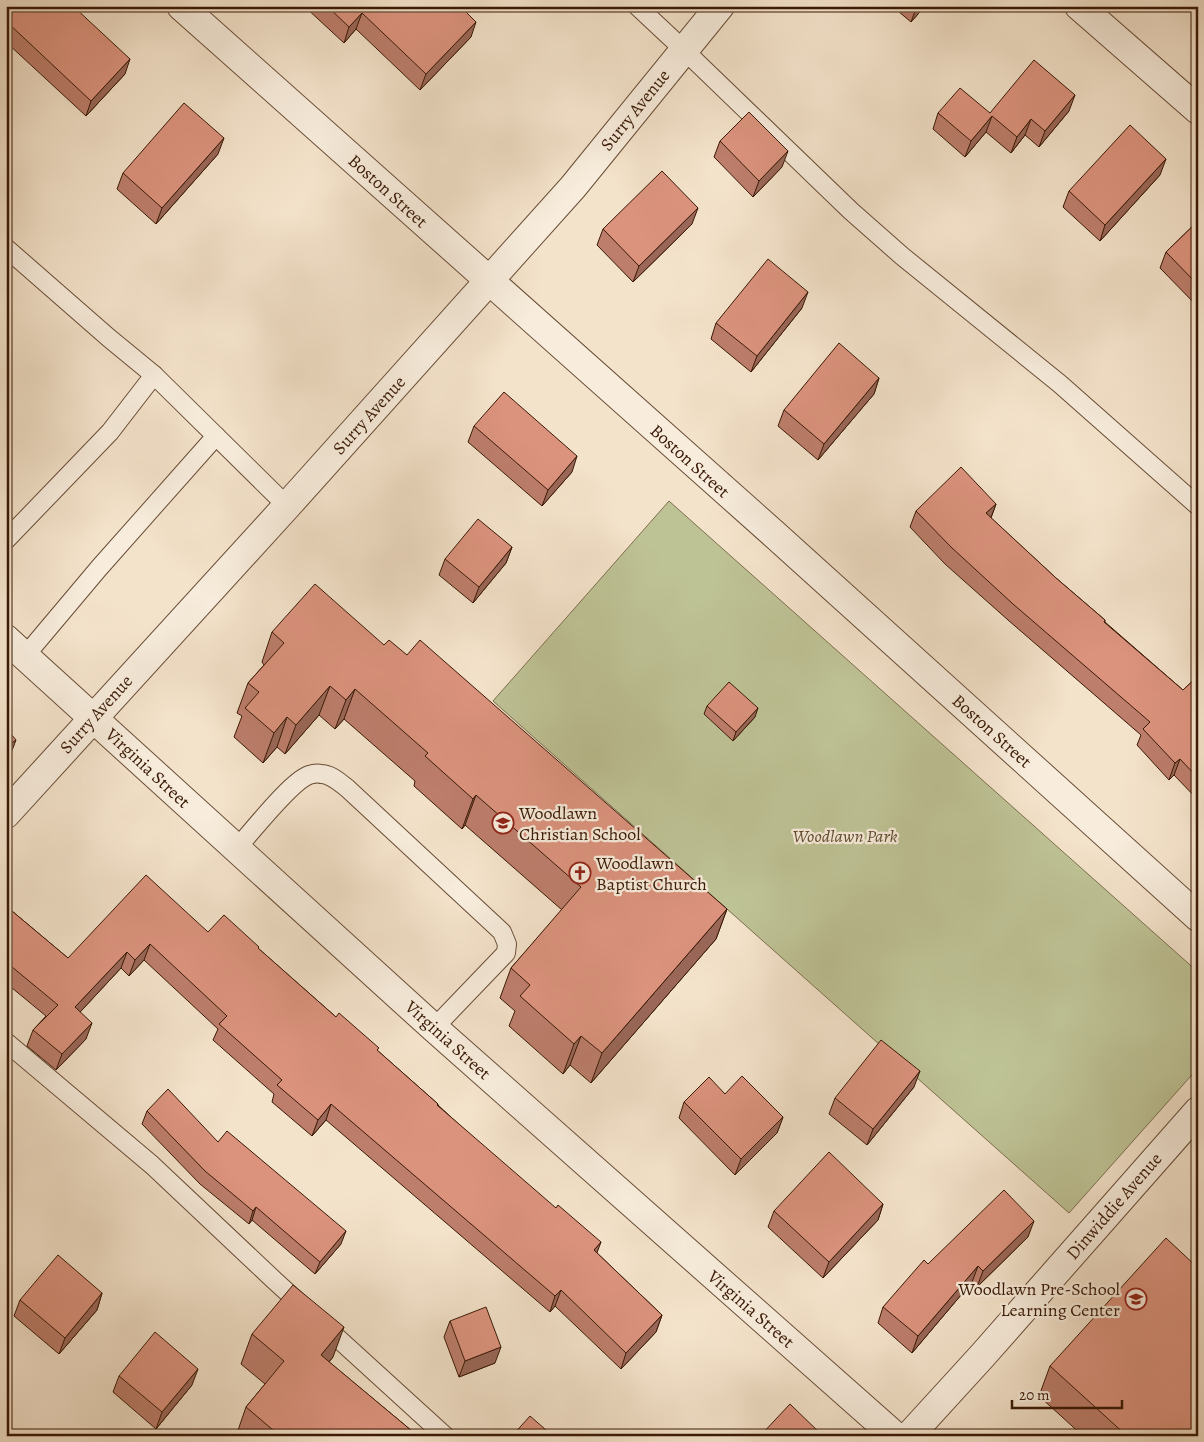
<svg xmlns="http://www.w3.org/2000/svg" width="1204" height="1442" viewBox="0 0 1204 1442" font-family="Alegreya,serif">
<rect width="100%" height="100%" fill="#f4e3cb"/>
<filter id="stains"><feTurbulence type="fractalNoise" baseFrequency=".004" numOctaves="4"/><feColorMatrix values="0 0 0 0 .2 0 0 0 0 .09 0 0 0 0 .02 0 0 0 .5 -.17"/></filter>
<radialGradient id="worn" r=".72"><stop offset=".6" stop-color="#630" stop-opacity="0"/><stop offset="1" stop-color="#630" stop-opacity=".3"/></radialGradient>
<path fill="#bec396" stroke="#7c6e4e" d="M669,501L1198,972V1068L1069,1213L493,701Z"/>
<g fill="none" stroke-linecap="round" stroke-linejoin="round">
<g stroke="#684c36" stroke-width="20">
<g id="lane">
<path d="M637,6L684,50L851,211L902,256L1060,384L1198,506"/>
<path d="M6,248L109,338L154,375L287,506"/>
<path d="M6,540L110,432L154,375"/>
<path d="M25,656L99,568L216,436"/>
<path d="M236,849C251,833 291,781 309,775C312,774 318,773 321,774C331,774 339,782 347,788L502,932L507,944L506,953L434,1028"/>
<path d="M6,1042L152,1165L275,1281L445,1436"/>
</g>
</g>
<g stroke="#684c36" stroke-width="30">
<g id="street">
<path d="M181,6L774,534L1198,917"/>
<path d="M1079,6L1198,110"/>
<path d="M6,639L434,1028L895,1436"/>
<path d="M6,814L287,506L573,187L720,6"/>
<path d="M909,1436L983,1355L1198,1111"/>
</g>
</g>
<use href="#lane" stroke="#f8eddd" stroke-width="18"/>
<use href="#street" stroke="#f8eddd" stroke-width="28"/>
</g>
<g fill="#bd7e6c" stroke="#391905">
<path d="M6,6L125,74L86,116L6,42Z"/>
<path d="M304,6H460L471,37L420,90L356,29L344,43Z"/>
<path d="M892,6H925L911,22Z"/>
<path d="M1069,111L1039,147L1025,135L1011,153L986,132L965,157L933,129L938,113H990Z"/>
<path d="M720,141L782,167L753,197L714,157Z"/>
<path d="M218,154L156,224L117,189L123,173Z"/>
<path d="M1160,175L1100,241L1063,207L1069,191Z"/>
<path d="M1198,221V307L1160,268L1166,252Z"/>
<path d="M692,224L633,282L597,245L603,229Z"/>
<path d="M802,308L751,372L711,339L716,323Z"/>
<path d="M879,378L874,394L818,460L778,426L784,410Z"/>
<path d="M474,426L572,472L542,506L468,442Z"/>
<path d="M996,504L991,518L1056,578L1105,620V622L1183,690L1198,676V800L1174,775L1169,780L1137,745L1141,735L1008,620L945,564L910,527L916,511Z"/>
<path d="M512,547L506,563L473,603L439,575L445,559Z"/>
<path d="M272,632L384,645L407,655L727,909L716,939L591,1083L570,1065L563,1074L509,1026L515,1011L500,998L511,968L562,910L465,825L462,829L414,786L415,781L344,719L335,729L319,715L285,754L277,747L263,763L234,737L242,716L237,713L248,683L264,665L262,662Z"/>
<path d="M707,706L755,717L733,741L704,714Z"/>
<path d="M6,906L68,958L208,932L259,949L336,1017L378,1051L438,1104V1105L597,1253L662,1315L656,1332L621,1369L555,1306L550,1312L326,1120L312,1136L272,1102L274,1094L213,1040L218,1029L144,960L129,976L121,968L80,1012L86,1039L56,1070L27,1046L33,1030L46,1016L6,983Z"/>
<path d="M914,1087L867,1145L829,1114L835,1098Z"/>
<path d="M725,1094L783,1117L777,1133L735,1175L679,1118L684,1102Z"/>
<path d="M147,1111L218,1142L341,1244L315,1274L252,1220L249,1224L200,1184L142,1124Z"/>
<path d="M883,1204L878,1220L823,1278L768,1227L774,1211Z"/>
<path d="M1028,1237L977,1287L972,1282L912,1353L878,1323L883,1307L928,1264Z"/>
<path d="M102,1293L97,1310L59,1354L14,1316L20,1300Z"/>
<path d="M450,1321L495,1363L459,1377L444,1337Z"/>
<path d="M252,1334L333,1357L329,1362L418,1436H236L246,1407L265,1384L241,1364Z"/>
<path d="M1050,1366L1198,1436H1083L1039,1396Z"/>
<path d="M119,1376L192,1385L156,1429L113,1392Z"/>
</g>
<g fill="#9a6758" stroke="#391905">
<path d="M917,6H925L911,22Z"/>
<path d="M362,13L356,29L344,43L349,27Z"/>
<path d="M476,22L471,37L420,90L426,74Z"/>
<path d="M130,59L125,74L86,116L91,101Z"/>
<path d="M1075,95L1069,111L1039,147L1045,131Z"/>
<path d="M992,116L986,132L965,157L971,141Z"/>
<path d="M1031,119L1025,135L1011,153L1017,137Z"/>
<path d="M224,138L218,154L156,224L162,208Z"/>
<path d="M788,151L782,167L753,197L759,181Z"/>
<path d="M1166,159L1160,175L1100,241L1105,225Z"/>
<path d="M698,208L692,224L633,282L639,266Z"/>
<path d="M808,292L802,308L751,372L757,356Z"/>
<path d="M879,378L874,394L818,460L824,444Z"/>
<path d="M577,456L572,472L542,506L548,490Z"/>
<path d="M996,504L990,520L986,513Z"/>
<path d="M512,547L506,563L473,603L479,587Z"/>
<path d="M330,686L319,715L285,754L296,725Z"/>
<path d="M355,689L344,719L335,729L346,700Z"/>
<path d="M758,708L755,717L733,741L736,732Z"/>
<path d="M287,717L277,747L263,763L274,733Z"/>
<path d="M16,740L8,761L6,763V747Z"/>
<path d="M1180,759L1174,775L1169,780L1175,763Z"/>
<path d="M476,795L465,825L462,829L473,799Z"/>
<path d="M727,909L716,939L591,1083L602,1053Z"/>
<path d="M150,944L144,960L129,976L135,960Z"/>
<path d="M127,952L121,968L70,1023L75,1007Z"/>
<path d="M92,1023L86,1039L56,1070L62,1054Z"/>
<path d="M581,1036L570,1065L563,1074L574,1044Z"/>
<path d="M920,1071L914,1087L867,1145L873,1129Z"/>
<path d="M331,1104L326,1120L312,1136L318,1120Z"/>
<path d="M783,1117L777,1133L735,1175L741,1159Z"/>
<path d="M883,1204L878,1220L823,1278L829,1262Z"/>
<path d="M256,1207L252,1220L249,1224L253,1211Z"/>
<path d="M1034,1221L1028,1237L977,1287L983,1271Z"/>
<path d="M346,1231L341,1244L315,1274L320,1262Z"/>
<path d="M601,1242L595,1258L594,1250Z"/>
<path d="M978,1266L972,1282L912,1353L918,1336Z"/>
<path d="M561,1290L555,1306L550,1312L555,1296Z"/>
<path d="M102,1293L97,1310L59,1354L65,1338Z"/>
<path d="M662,1315L656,1332L621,1369L626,1353Z"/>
<path d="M344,1327L333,1357L310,1384L321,1355Z"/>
<path d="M501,1347L495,1363L459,1377L465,1361Z"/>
<path d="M198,1369L192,1385L156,1429L162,1412Z"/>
</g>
<g fill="#dc937e" stroke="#391905">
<path d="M6,6H61L66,12L71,6H73L130,59L91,101L8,23L6,24Z"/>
<path d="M327,6H460L476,22L426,74L362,13L349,27Z"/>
<path d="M1034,60L1075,95L1045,131L1031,119L1017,137L992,116L971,141L938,113L960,88L990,113Z"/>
<path d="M184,103L224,138L162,208L123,173Z"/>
<path d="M749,112L788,151L759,181L720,141Z"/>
<path d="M1130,125L1166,159L1105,225L1069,191Z"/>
<path d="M662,171L698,208L639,266L603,229Z"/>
<path d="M1198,221V285L1166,252Z"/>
<path d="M768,259L808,292L757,356L716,323Z"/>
<path d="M839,343L879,378L824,444L784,410Z"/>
<path d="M504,392L577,456L548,490L474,426Z"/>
<path d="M961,467L996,504L986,513L1056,578L1105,620L1104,622L1183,690L1198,676V778L1180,759L1175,763L1143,729L1150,722L1013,604L951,547L916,511Z"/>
<path d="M478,519L512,547L479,587L445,559Z"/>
<path d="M315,584L384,645L389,640L407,655L420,640L727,909L602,1053L581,1036L574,1044L520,996L530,985L511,968L581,887L476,795L473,799L425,756L428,753L355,689L346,700L330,686L296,725L287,717L274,733L245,708L259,692L248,683L284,643L272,632Z"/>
<path d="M729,682L758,708L736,732L707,706Z"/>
<path d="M6,728L16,740L6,747Z"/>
<path d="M146,875L208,932L224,915L259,947L258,948L336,1017L339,1013L379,1048L377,1050L438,1104L437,1105L556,1208L558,1205L601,1242L594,1250L662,1315L626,1353L561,1290L555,1296L331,1104L318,1120L277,1085L282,1080L219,1024L227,1016L150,944L135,960L127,952L75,1007L92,1023L62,1054L33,1030L58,1005L6,962V906L68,958Z"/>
<path d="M881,1040L920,1071L873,1129L835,1098Z"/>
<path d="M742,1076L783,1117L741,1159L684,1102L709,1077L725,1094Z"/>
<path d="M168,1089L218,1142L227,1131L346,1231L320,1262L256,1207L253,1211L205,1171L147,1111Z"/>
<path d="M829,1152L883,1204L829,1262L774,1211Z"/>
<path d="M1004,1190L1034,1221L983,1271L978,1266L918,1336L883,1307L924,1260L928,1264Z"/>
<path d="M1166,1238L1198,1268V1436H1127L1050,1366Z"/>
<path d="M58,1255L102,1293L65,1338L20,1300Z"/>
<path d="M293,1285L344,1327L321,1355L418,1436H280L246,1407L284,1361L252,1334Z"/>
<path d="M486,1307L501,1347L465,1361L450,1321Z"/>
<path d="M155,1332L198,1369L162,1412L119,1376Z"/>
<path d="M790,1404L823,1436H760Z"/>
<path d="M530,1416L553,1436H512Z"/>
</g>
<defs>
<g id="school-ring" transform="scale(1.125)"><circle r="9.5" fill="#f8eddd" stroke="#8f2418" stroke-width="1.5"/><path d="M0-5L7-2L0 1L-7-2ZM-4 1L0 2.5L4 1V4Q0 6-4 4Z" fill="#8f2418"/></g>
<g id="church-ring" transform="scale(1.125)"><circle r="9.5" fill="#f8eddd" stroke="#8f2418" stroke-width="1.5"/><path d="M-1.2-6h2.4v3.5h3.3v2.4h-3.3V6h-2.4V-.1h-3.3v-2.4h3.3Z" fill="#8f2418"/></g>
</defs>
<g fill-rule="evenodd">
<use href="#school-ring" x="503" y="823"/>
<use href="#church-ring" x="580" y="873"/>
<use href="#school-ring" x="1136" y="1299"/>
</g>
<g text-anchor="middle" stroke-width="4.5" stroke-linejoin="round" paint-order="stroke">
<g font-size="18" fill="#391905" stroke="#f8eddd">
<text transform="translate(635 110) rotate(-51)" y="6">Surry Avenue</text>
<text transform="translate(388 191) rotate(42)" y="6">Boston Street</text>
<text transform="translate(369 415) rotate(-48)" y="6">Surry Avenue</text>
<text transform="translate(690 461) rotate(42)" y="6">Boston Street</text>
<text transform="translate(96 714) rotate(-48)" y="6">Surry Avenue</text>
<text transform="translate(992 731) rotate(42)" y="6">Boston Street</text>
<text transform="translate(148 768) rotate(43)" y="6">Virginia Street</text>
<text transform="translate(448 1040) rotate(42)" y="6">Virginia Street</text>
<text transform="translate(1114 1206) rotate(-49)" y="6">Dinwiddie Avenue</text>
<text transform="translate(751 1309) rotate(41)" y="6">Virginia Street</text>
</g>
<g font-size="18" fill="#391905" stroke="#f8eddd" text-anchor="start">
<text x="519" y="819">Woodlawn<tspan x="519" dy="21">Christian School</tspan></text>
<text x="596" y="869">Woodlawn<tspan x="596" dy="21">Baptist Church</tspan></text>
<text x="1120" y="1295" text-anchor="end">Woodlawn Pre-School<tspan x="1120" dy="21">Learning Center</tspan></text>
</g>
<g font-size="18" font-style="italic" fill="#614c30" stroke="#f8eddd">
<text x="845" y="842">Woodlawn Park</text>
</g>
</g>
<rect width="1204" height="1442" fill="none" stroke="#f4e3cb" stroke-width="25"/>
<rect x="8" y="8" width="1189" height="1427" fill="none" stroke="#391905" stroke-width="2.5"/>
<rect x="12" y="12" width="1179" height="1417" fill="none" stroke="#391905"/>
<path d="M1012 1400v8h110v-8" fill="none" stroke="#391905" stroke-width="2.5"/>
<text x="1019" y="1400" font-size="15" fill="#391905" stroke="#f8eddd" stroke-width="4" paint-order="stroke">20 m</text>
<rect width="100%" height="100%" filter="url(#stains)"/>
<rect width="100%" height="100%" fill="url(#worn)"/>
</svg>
